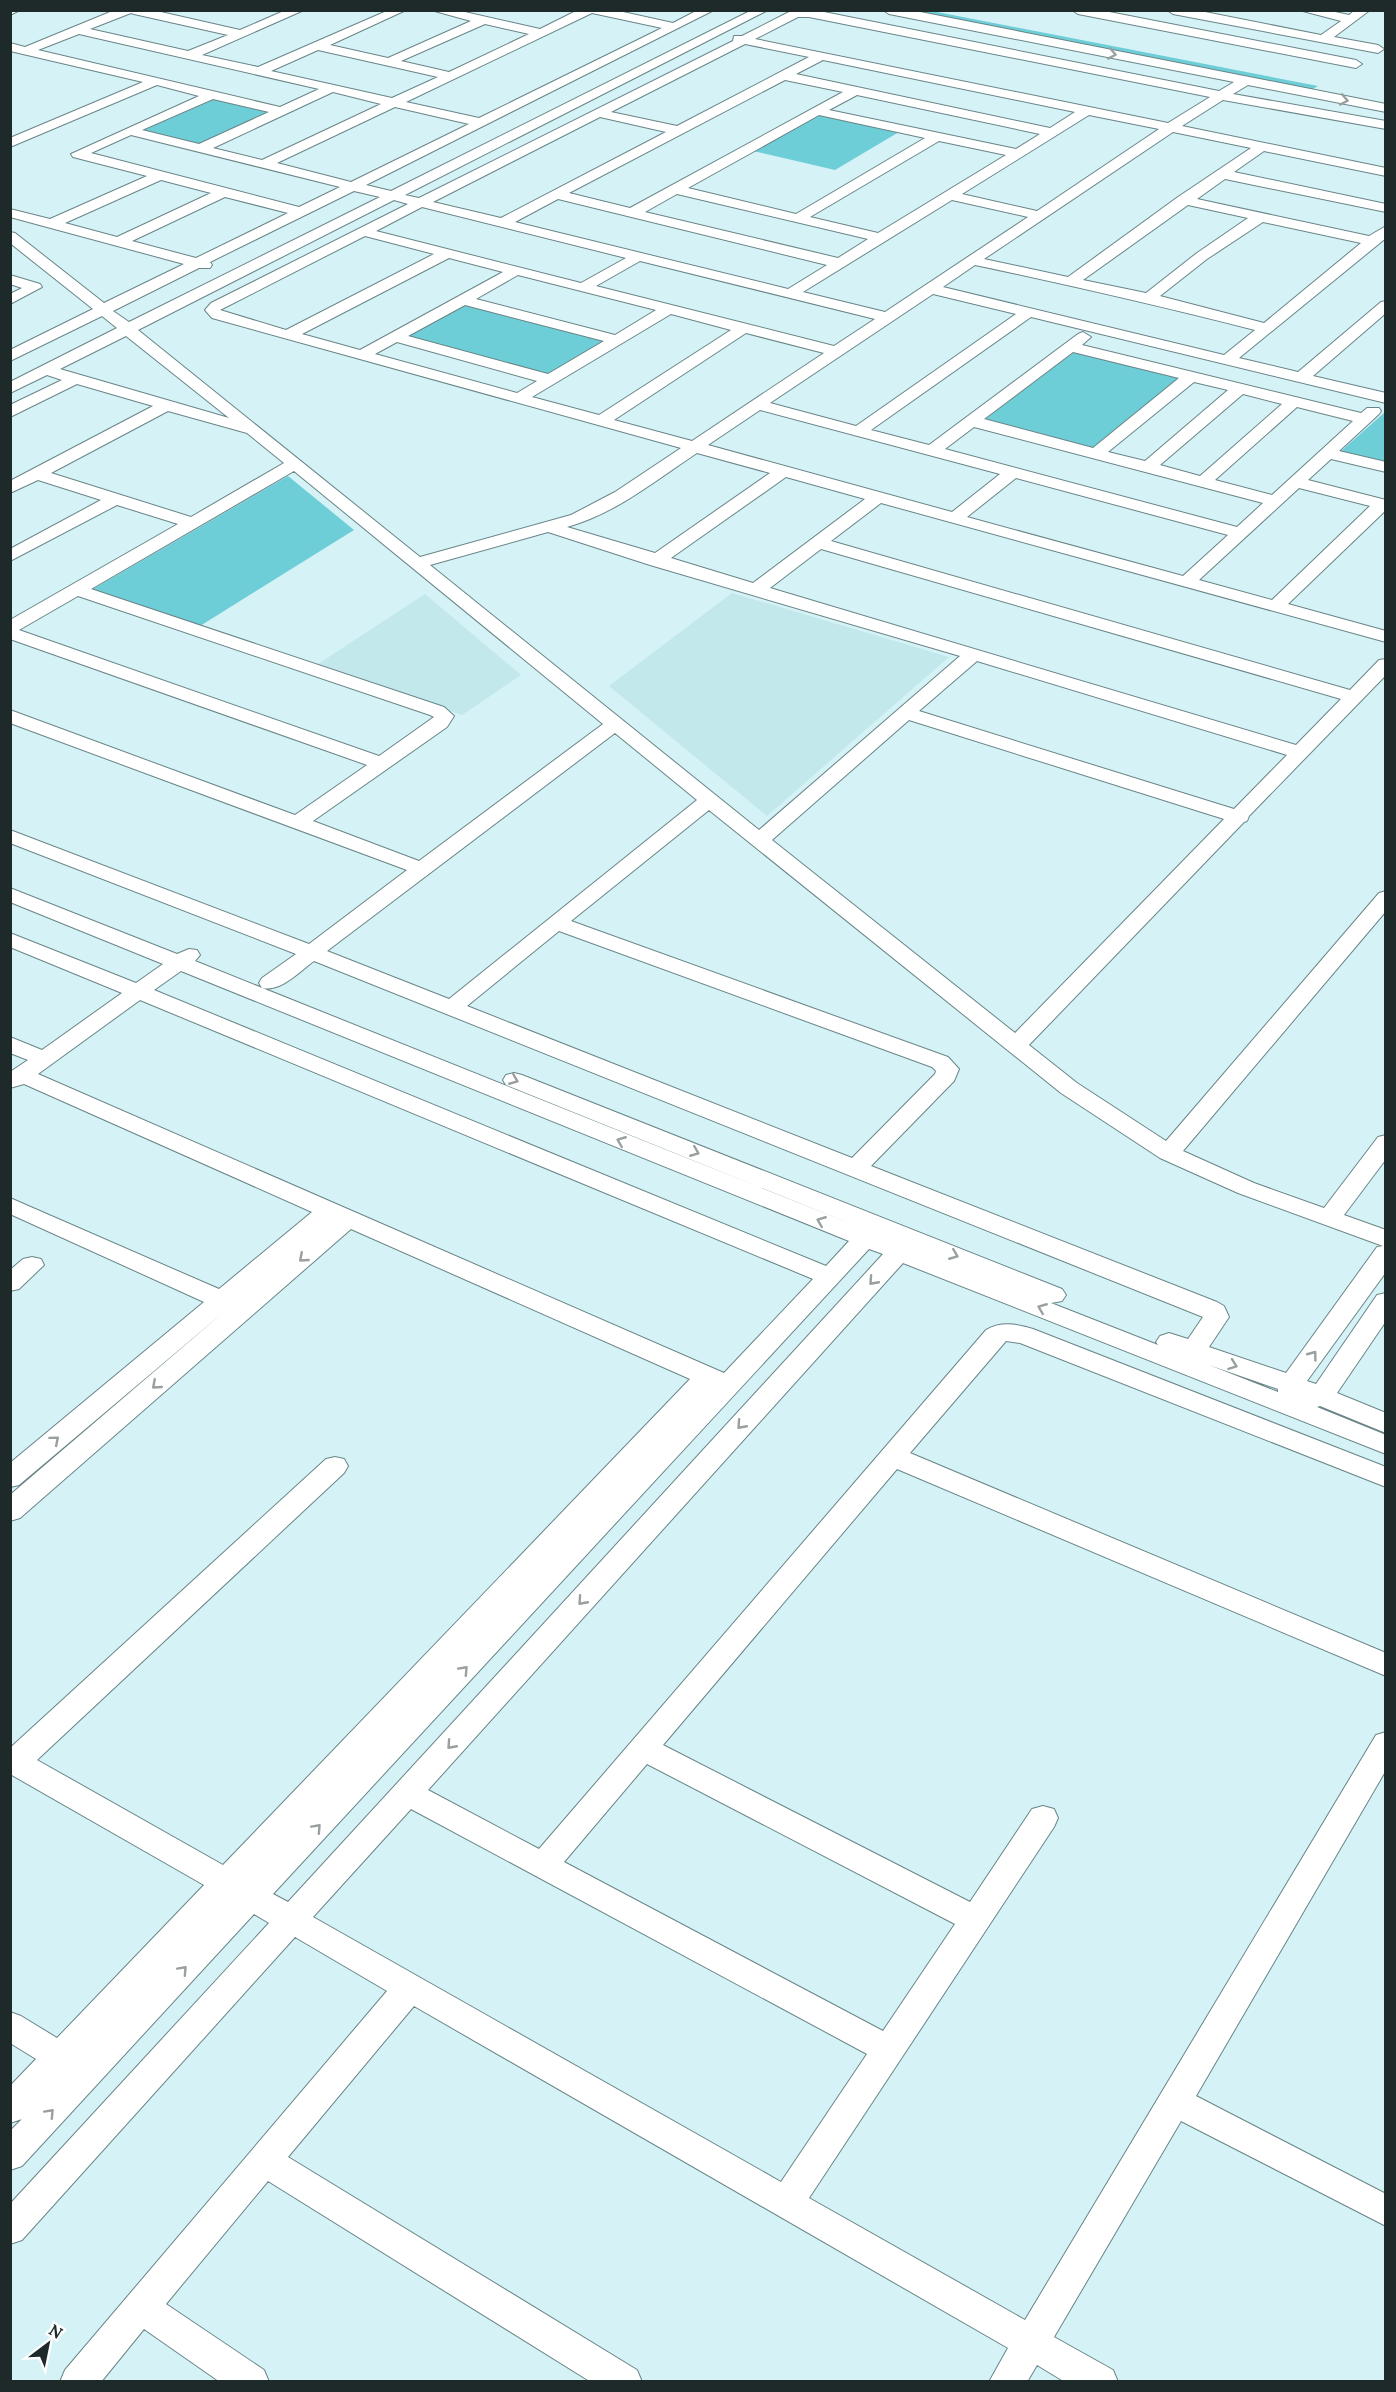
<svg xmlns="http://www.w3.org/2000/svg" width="1396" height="2392" viewBox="0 0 1396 2392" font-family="Lora,serif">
<rect width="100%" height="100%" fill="#d5f2f6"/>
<g fill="#c2e8ec">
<path d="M732,593L949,657L767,816L609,686Z"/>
<path d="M425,594L521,675L462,715L315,666Z"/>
</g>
<g fill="#6dced8">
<path d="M924,11H932L1318,86L1311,90L919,13Z"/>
<path d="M215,99L271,112L200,144L142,131Z"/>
<path d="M818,115L899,132L835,170L753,151Z"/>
<path d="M466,304L605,341L549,375L408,336Z"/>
<path d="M1074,352L1179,378L1093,448L984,420Z"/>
<path d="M1385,412V464L1340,452Z"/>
<path d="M288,476L354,530L200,626L93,589Z"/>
</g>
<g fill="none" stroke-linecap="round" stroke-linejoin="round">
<g stroke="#698587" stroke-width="2">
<g id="minor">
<path d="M10,10H20L10,15Z"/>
<path d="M115,10H152L240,30L286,10H304L202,55L258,67L389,10H406L330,45L388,58L471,21L431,10H456L540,29L578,10H614L673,23L698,10H714L366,185L391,191L752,10H768L405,195L419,198L733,41L734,36H742L791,11L814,10L1219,91L1234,82L889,14L883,10H910L1386,104V112L1248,85L1233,94L1386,121V129L1223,100L1182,126L1386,168V176L1264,151L1234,172L1386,204V212L1225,179L1197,199L1369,236L1386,226V238L1239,358L1298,372L1381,302L1386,301V313L1313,376L1386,393V403L1031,317L871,430L929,445L1078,334L1083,332L1091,337L1082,345L1361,413L1367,408H1379L1381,411L1379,414L1339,451L1386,462V472L1331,459L1308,480L1386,500V510L1288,604L1386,631V642L881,503L831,541L1350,690L1379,660L1386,659V675L1249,816L1247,821L1244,822L1029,1045L1077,1083L1166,1141L1379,893L1386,891V911L1183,1151L1254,1183L1324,1208L1378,1137L1386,1135V1159L1344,1215L1386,1230V1272L1307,1381L1316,1384L1377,1295L1386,1293V1321L1337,1393L1386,1413V1433L1320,1406L1317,1407L1386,1435V1454L903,1263L428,1790L539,1849L986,1330C1001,1321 1017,1324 1033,1329L1386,1467V1487L1020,1343L1006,1341L910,1453L1386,1653V1676L897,1469L663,1745L970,1902L1032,1809L1043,1806L1054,1809L1058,1818L1054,1827L809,2198L1025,2320L1376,1735L1386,1732V1770L1196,2096L1386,2194V2226L1181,2121L1054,2337L1113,2370L1118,2382H1065L1037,2365L1027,2382H989L1008,2348L414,2006L288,2157L637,2370L642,2382H591L268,2181L166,2304L264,2370L269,2382H220L144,2329L101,2382H60L65,2370L387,1991L295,1937L22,2240L10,2244V2204L269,1923L254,1914L22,2166L10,2170V2131L27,2114L22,2119L10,2123V2086L36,2059L10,2043V2012L21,2016L57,2038L204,1885L10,1774V1748L326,1459L335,1457L344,1459L348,1466L344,1473L37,1760L223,1865L690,1379L351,1229L20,1518L10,1521V1495L225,1311L19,1485L10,1487V1463L204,1302L10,1214V1198L219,1289L312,1212L24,1084L10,1088V1072L28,1060L10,1053V1037L42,1050L122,993L10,947V933L136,983L163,964L10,902V888L177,954L189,949L197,950L200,955L195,961L861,1228L506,1085L503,1080L506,1075L514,1073L522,1075L1062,1289L1066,1295L1062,1301L1051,1303L1158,1345L1156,1342L1160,1336L1169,1333L1188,1339L1203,1317L314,961C299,972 281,992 262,988L259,983L262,978L296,954L10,843V830L309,944L407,870L10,723V710L295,815L367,765L10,639V620L178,524L117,505L10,561V549L101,500L38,480L10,493V481L153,406L77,384L10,417V405L62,380L47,375L10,393V382L117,328L102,316L10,361V350L93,309L10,243V232L15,233L104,303L184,264L10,217V209L50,219L147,176L73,157L71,154L199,96L157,85L10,147V138L143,82L10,51V43L25,47ZM131,13L134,14L228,35L188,51L90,29ZM592,13L662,28L479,118L406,102ZM798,17H809L1210,97L1168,123L755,39ZM485,24L529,34L449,72L401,61ZM79,34L319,89L280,107L38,50ZM745,44L809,57L677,126L611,112ZM318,50L438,77L392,98L271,71ZM823,60L1075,112L1050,128L796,74ZM785,80L843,92L630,208L569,193ZM333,92L381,104L262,160L213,148ZM857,95L1040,134L1016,149L829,110ZM213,99L269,112L199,144L142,130ZM395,107L469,124L351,182L277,163ZM819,115L925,138L796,214L688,188ZM1089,115L1159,129L1037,211L962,194ZM600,117L666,132L501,218L433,202ZM1173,132L1251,148L1178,197L1068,277L984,259ZM131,135L340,187L299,207L91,153ZM939,141L1006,155L878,233L810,217ZM161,180L211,193L117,237L65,223ZM354,191L380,197L129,322L113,311L199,268H210L212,265L210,262ZM677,194L868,239L838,258L645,212ZM225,197L288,213L196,258L132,241ZM558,199L827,265L788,289L515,222ZM394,200L408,204L211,303L205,310L212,318L681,448L615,492L571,515L420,557L138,330ZM952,200L1028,217L885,312L803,292ZM1188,205L1248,218L1197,253L1146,293L1083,280ZM422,207L626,258L581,283L376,231ZM1263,222L1361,243L1264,323L1160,296L1207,259ZM365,236L434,254L286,330L220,310ZM449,258L503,272L360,350L302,334ZM640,261L875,319L834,346L596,286ZM975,265C1069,285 1161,306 1255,330L1224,355L943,287ZM518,275L656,310L615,335L476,299ZM933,294L1016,314L856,426L770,403ZM465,305L604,341L548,374L408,336ZM671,314L731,330L599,415L532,397ZM746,333L824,353L692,441L614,420ZM126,336L229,418L60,369ZM397,342L537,381L517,393L375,354ZM1073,352L1179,378L1093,448L984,419ZM1194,382L1228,390L1145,461L1108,452ZM1243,394L1282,404L1200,476L1160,465ZM1297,407L1353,421L1272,495L1215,480ZM760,410L1000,474L952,512L708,445ZM168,411L247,433L284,463L191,517L51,473ZM974,427L1263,503L1237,527L945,449ZM697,453L770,473L655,553L567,527C615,514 656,480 697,453ZM294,471L603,724L419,861L313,821L447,727L454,716L444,707L91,589ZM786,477L865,499L753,583L671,558ZM1016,478L1228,535L1183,576L967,517ZM1299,488L1370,506L1272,600L1199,580ZM548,532L650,565L960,656L759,830L430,565ZM821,549L1341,699L1296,745L770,588ZM78,596L430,715L434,717L379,756L19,630ZM977,661L1287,755L1234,809L919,711ZM909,720L1224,819L1015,1033L772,840ZM615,733L697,800L449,999L327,951ZM709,810L1061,1093L1160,1158L1238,1193L1383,1246L1377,1247L1286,1373L1209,1347L1229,1317L1224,1306L1217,1302L871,1166L954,1081L959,1069L948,1057L571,921ZM559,931L932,1067L936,1071L935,1074L852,1158L467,1006ZM181,971L849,1241L826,1266L154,990ZM140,1000L813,1279L724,1373L38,1074ZM869,1249L883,1254L288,1902L273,1894ZM1209,1365L1278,1389V1392ZM647,1764L955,1924L883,2031L564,1862ZM411,1809L867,2054L781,2182L313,1917Z"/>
<path d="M1072,10H1099L1356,60L1362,64L1356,68L1078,14Z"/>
<path d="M1167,10H1195L1321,35L1341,21L1299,10H1326L1349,15L1355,10H1370L1334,37L1378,45L1384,49L1378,53L1173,14Z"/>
<path d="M10,275L40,284L42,287L10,304V294L22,288L10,284Z"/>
<path d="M32,1257L41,1259L44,1265L19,1289L10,1291V1270L23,1259Z"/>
</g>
</g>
<use href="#minor" fill="#fff" fill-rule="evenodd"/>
</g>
<defs><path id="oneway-chevron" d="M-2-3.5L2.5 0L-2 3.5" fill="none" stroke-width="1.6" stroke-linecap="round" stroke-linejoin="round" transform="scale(1.5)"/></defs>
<g stroke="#9a9f9f">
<use href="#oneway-chevron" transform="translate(1112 54) rotate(11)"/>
<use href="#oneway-chevron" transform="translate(1344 100) rotate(11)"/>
<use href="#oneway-chevron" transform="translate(514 1080) rotate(22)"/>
<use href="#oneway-chevron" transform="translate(621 1141) rotate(-158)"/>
<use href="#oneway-chevron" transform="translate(695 1152) rotate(22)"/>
<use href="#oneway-chevron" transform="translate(821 1221) rotate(-158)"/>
<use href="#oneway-chevron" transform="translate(954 1255) rotate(22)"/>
<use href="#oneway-chevron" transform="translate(303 1258) rotate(139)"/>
<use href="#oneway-chevron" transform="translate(873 1281) rotate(132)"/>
<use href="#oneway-chevron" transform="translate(1042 1308) rotate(-158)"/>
<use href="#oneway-chevron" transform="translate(1313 1355) rotate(-53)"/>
<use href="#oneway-chevron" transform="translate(1233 1365) rotate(20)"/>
<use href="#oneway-chevron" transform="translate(156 1385) rotate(139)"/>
<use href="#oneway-chevron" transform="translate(741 1425) rotate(132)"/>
<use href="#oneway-chevron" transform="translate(55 1440) rotate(-40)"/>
<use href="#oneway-chevron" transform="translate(582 1601) rotate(132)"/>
<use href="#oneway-chevron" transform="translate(464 1670) rotate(-47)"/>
<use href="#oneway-chevron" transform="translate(451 1745) rotate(132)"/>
<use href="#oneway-chevron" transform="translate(317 1828) rotate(-47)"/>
<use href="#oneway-chevron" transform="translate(183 1970) rotate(-47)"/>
<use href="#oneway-chevron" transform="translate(50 2113) rotate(-47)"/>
</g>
<rect width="1396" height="2392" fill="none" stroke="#1e292a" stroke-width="24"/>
<g transform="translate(48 2344) rotate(32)" stroke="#ffffff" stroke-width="4.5" paint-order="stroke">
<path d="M0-4.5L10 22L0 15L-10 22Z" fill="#1e292a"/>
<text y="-9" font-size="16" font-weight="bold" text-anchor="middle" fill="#1e292a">N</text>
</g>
</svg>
